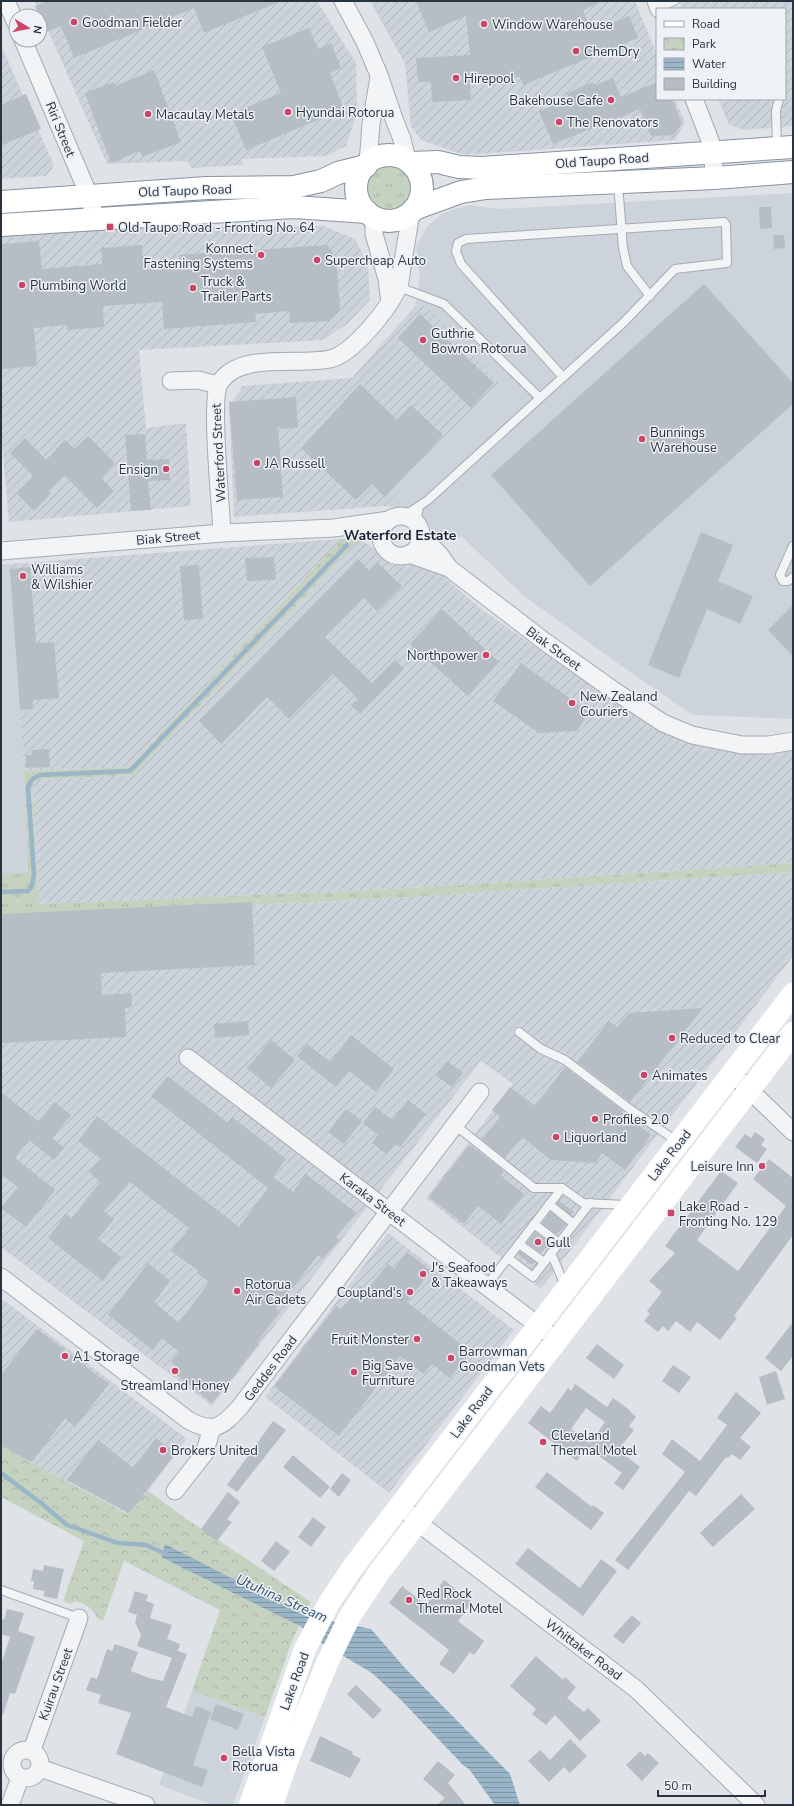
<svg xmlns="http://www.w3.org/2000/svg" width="794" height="1806" viewBox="0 0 794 1806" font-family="'Nunito Sans',sans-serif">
<defs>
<pattern id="industrial-furrows" width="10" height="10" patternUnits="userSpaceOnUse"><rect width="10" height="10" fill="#cdd3da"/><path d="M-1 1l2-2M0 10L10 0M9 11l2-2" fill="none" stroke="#b0b6bc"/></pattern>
<pattern id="grass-tufts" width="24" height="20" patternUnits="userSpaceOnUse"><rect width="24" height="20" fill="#c6d2c0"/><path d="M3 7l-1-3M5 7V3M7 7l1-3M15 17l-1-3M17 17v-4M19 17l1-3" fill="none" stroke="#aab5a6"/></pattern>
<pattern id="park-crowns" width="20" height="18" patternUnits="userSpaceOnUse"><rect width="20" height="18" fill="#c6d2c0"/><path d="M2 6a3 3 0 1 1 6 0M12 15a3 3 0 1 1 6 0" fill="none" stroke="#aab5a6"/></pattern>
<pattern id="water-rules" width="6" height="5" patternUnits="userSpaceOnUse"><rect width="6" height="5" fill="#9ab5c8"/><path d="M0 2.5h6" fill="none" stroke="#7e94a4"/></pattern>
</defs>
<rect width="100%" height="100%" fill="#dfe3e8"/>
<g fill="#cdd3da">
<path d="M792,193L793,719L693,715L630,672L524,596L462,537L440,542L431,534L424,521L409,509L385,506L499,383L421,304L415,306L420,278L416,247L427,227L443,213L469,205L498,209Z"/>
<path d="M1,564H10L24,771L28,874L1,875Z"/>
<path d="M192,1691L265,1717L233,1805H213L159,1785Z"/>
</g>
<g fill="url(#industrial-furrows)">
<path d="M35,1H317L356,63L357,113L346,146L326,156L241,159L243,165L191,168L188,161L107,164Z"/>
<path d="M370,1H635L657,55V99H675L685,122L675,140L480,154H461L421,140L411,126L405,64Z"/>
<path d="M678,1H793V126L744,130L729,125L718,99H785V9H682Z"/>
<path d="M1,45L54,166L46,176L1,179Z"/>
<path d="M324,226L355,239L368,265L370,300L347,324L323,340L139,350L146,428L186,423L191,506L9,522L1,432V230Z"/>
<path d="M421,304L431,310L499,383L385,506L234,517L229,407L243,386L352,378L415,306Z"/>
<path d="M341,539L130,767L24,771L10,564Z"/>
<path d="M360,539L395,563L426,565L441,574L481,609L654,729L703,746L772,751L793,748V863L378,890L39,904L32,789L34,783L39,780L133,775Z"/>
<path d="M793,872V956L541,1289L426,1198L513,1084L481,1061L212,1406L1,1247V916L379,899Z"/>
<path d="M388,1233L514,1330L389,1493L265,1397Z"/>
<path d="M1,1298L187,1439L130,1515L1,1446Z"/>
</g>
<g fill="url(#grass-tufts)">
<circle cx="389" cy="187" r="25"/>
<path d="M341,539H360L133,775L39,780L34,783L32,789L39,904L378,890L793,863V872L379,899L1,916V875L28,873L24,771L130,767Z"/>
</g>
<path fill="url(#park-crowns)" d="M1,1446L129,1515L148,1491L185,1518L311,1602L292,1641L265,1717L192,1691L220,1610L124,1561L103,1621L98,1619C92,1608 87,1604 75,1601L71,1604L63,1601L84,1541L1,1497Z"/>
<path fill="url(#water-rules)" d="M165,1544L305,1616L371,1629L404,1667L510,1774L520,1805H495L469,1769L463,1765L400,1699L372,1673L323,1644L300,1626L161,1557Z"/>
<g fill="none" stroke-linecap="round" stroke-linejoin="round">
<g stroke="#9ab5c8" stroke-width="4.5">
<path d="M1,892L28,891L32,886L34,874L28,788C30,780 33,778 40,775L129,771L133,768L347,545"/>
<path d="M1,1473L41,1503L67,1525L118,1543L146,1545L168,1555"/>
</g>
</g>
<g fill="#b6bdc5" fill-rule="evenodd">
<path d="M47,1H281L204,33L194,8L74,58L61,26L46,32L35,6Z"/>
<path d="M416,1H603L583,10L591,31L629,16L638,38L523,85L520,77L470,80L471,100L432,102L431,82H418L416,58L470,55L466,16L429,32Z"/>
<path d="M309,28L318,49L331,43L341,68L330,73L344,109L246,150L231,114L281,93L262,47Z"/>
<path d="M154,70L181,142L142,157L140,151L111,163L85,93L114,82L115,86Z"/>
<path d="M613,78L621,97L657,82V99H672L682,124L673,135L651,136L640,109L553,144L539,111L569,99L567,93L593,82L594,86Z"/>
<path d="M26,94L41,129L1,145V105Z"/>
<path d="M759,207H771L772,228L760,229Z"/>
<path d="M773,235H784L785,248L774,249Z"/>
<path d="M39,241L42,269L102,264L101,248L142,245L144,269L180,267L179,255L327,245L336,257L340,309L330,321L290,323L289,311L255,314L256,322L164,329L162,302L103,306L104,327L67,330V325L34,328L37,366L1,369V244Z"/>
<path d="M704,284L793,383V404L590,586L491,475Z"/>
<path d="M420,314L494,383L471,408L398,338Z"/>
<path d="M360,384L397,420L411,405L443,435L385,497L372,484L356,500L301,448Z"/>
<path d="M296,397L298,428L281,429L278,426L283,497L237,500L229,402Z"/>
<path d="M145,434L147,460L169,459L170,480L148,481L151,510L131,511L125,435Z"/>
<path d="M88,436L115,463L101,478L114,491L97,508L64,475L48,491L51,493L34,511L16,493L33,476L10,453L25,438L46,460L65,440L74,449Z"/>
<path d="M701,532L733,545L718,581L753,596L740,624L707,609L679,678L648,665Z"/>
<path d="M274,557L276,580L247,581L245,558Z"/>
<path d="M358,559L369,570L377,562L402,586L377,611L364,598L325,637L372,683L395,660L404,669L360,714L351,705L358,699L333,674L289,719L267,697L221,744L199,721Z"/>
<path d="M199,565L203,619L184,620L180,566Z"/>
<path d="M30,567L36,643L54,642L59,698L33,700V709L20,710L10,569Z"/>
<path d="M793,605V656L768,630Z"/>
<path d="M442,609L499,662L468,696L410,644Z"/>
<path d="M521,663L589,712L577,731L539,733L493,701Z"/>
<path d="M49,749L50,767L26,768V755H32V750Z"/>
<path d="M252,902L255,965L101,973L102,995L131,993L132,1007L125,1008L126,1037L1,1043V914Z"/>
<path d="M703,1008L630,1102L577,1062L609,1021L617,1027L629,1013Z"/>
<path d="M248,1021L249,1035L215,1038L214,1024Z"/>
<path d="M351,1035L394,1069L376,1092L349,1071L336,1087L297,1056L307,1044L330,1062Z"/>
<path d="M271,1040L295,1060L271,1088L247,1068Z"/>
<path d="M447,1061L463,1073L452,1087L436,1075Z"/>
<path d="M565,1067L623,1111L622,1112L651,1135L625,1170L602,1153L596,1163L551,1160L522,1137L505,1158L482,1140L500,1117L492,1110L510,1087L535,1106Z"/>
<path d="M168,1076L228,1123L232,1117L286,1159L273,1177L293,1192L306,1174L356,1213L336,1237L339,1239L323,1259L318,1255L276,1309L280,1312L257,1342L259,1344L212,1403L172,1371L176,1366L171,1362L179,1352L162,1338L153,1350L108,1315L148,1263L170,1281L154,1302L179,1323L209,1282L197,1273L199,1271L171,1251L189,1228L130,1182L104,1211L114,1219L98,1239L121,1257L103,1281L48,1238L66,1214L72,1218L100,1182L89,1172L101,1159L78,1141L97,1116L239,1227L268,1188L151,1096Z"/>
<path d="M1,1092L39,1122L54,1102L71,1115L52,1138L64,1148L54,1160L29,1140L15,1158L55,1190L26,1227L1,1208L18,1187L1,1174Z"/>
<path d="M408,1100L426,1114L400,1147L395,1144L387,1154L372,1143L378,1135L363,1123L375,1107L392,1120Z"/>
<path d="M346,1109L362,1121L344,1144L328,1132Z"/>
<path d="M755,1132L765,1139L761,1145L767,1149L757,1163L735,1147L745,1134L751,1138Z"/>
<path d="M469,1145L498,1166L504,1172L501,1176L524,1194L501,1224L478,1206L464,1224L429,1197Z"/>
<path d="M769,1159L793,1178V1235L734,1316L737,1318L720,1340L697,1322L690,1332L676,1321L668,1331L663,1326L658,1332L644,1321L650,1314L647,1311L662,1292L649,1281L675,1253L665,1246L721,1171L738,1183L697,1240L738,1271L786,1206L753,1179Z"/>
<path d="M559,1201L574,1212L571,1215L557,1203Z"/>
<path d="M550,1212L565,1224L556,1234L542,1223Z"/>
<path d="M535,1232L550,1243L541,1253L527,1243Z"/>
<path d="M520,1251L535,1262L532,1265L518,1254Z"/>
<path d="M407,1252L431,1271L407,1302L471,1352L450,1378L432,1364L424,1374L400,1356L339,1436L274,1386L336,1306L341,1310L360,1286L366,1291L388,1264L394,1269Z"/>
<path d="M793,1322V1356L781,1371L765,1358Z"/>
<path d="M37,1329L109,1384L75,1427L65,1418L32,1462L1,1446V1375Z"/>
<path d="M597,1344L624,1365L614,1379L586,1358Z"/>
<path d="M673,1365L691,1377L679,1393L662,1381Z"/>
<path d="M776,1371L785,1399L767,1405L759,1377Z"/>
<path d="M575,1384L607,1407L613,1398L627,1408L636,1417L629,1426L634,1430L618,1450L640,1467L623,1490L614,1483L622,1473L587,1447L577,1461L528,1423L541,1406L550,1413L568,1388L571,1391ZM586,1408L605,1422L590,1443L571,1429Z"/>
<path d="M736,1392L761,1413L740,1438L751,1447L740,1460L732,1454L728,1458L726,1457L696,1496L689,1491L628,1570L615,1560L685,1472L662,1454L672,1439L700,1461L727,1425L717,1418Z"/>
<path d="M273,1421L286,1430L237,1492L227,1485Z"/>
<path d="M156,1438L176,1453L129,1513L67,1480L98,1440L133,1468Z"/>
<path d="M293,1455L330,1487L320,1498L283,1467Z"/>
<path d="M547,1472L592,1507L593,1505L604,1513L591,1530L535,1487Z"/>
<path d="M342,1473L351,1480L339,1497L330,1489Z"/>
<path d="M228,1492L240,1502L227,1519L232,1522L217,1541L201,1529Z"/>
<path d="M741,1494L755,1509L713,1547L700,1533Z"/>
<path d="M313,1517L326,1527L311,1547L298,1537Z"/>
<path d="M276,1541L290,1552L274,1571L261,1561Z"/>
<path d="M528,1548L580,1588L601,1559L617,1571L583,1616L515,1564Z"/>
<path d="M44,1565L64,1569L57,1599L43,1596L45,1591L33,1589L34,1581H31L33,1569L43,1571Z"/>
<path d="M444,1580L472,1602L458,1621L484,1641L474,1655L470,1652L454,1674L439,1664L449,1650L389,1603L402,1586L426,1605Z"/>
<path d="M135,1591L148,1595L146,1601L154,1604L150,1618L172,1625L167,1639L180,1644L178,1651L187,1654L166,1707L192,1717L196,1706L211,1712L193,1765L208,1770L202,1787L116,1754L131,1713L98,1703L101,1695L86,1690L91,1677L97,1679L107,1649L112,1651L115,1644L138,1652L131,1671L149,1678L163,1681L172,1658L137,1646L141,1635L135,1622L137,1615L128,1612Z"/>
<path d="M7,1609L24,1613L18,1631L35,1637L15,1694L10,1693L3,1715H1V1665L10,1637L1,1634V1619L4,1620Z"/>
<path d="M632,1615L641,1623L623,1644L613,1636Z"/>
<path d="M536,1656L563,1680L565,1677L576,1687L567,1698L584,1712L588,1708L601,1721L580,1741L555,1715L546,1725L532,1714L536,1709L510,1686Z"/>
<path d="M356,1685L382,1710L373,1719L347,1694Z"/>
<path d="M216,1704L244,1714L238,1730L210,1719Z"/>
<path d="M320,1736L353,1752L352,1754L361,1759L350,1778L310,1761Z"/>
<path d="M570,1739L587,1756L570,1773L564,1767L549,1782L528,1761L540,1750L550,1760Z"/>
<path d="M640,1751L645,1756L648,1753L659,1763L642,1781L626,1765Z"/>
<path d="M438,1761L455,1775L448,1783L466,1805H437L445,1798L423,1779Z"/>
</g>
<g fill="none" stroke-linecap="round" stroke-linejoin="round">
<g stroke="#a4abb2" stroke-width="10">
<g id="lane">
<path d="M658,8L674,1"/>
<path d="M777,148L776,111L779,99"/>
<path d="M618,183L623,248L627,266L650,296"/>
<path d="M399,287L444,304L540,398L623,323L675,269L727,263L726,225L724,222L466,239L458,243L456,251L461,264L563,377"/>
<path d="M404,516L428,500L540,398"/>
<path d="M416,522L419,507"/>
<path d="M793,546L780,575L783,581H788L793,577"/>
<path d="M519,1032L541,1049L565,1060L627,1107L678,1142"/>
<path d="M455,1125L534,1188H562L583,1203L627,1205"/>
<path d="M549,1204L574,1224"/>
<path d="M534,1224L559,1243"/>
<path d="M519,1244L544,1262"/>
<path d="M551,1253L566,1288"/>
<path d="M508,1258L562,1188"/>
<path d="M486,1286L508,1258L533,1277L590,1203"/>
<path d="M1,1590L79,1618"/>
</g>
</g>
<g stroke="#a4abb2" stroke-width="19">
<g id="street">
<path d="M6,1L16,23"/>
<path d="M343,1L365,42L379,75L394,119L402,139L407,160"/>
<path d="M656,1L659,9"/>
<path d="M23,40L85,186L96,219"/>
<path d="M694,99L711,143L715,178"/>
<path d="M368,163L371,124L379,77"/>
<path d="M374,217V234L387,279L390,302"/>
<path d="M171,381L198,380L218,385"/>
<circle cx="401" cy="536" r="20"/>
<path d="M222,533C221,507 210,401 219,384C238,351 298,366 330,359C353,354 388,309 398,288C401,282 401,274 402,267C405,249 408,231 411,213"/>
<path d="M421,536L440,555L449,568"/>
<path d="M1,551L222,533L334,528L389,520"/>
<path d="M409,554L449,568L544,641L613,690L663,723L692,735L742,745H769L793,741"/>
<path d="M188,1058L557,1340"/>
<path d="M732,1073L793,1132"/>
<path d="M1,1277L188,1420C213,1434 222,1427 240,1407L480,1092"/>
<path d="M175,1491L204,1454L212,1428"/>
<path d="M400,1505L425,1528L636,1689L756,1805"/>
<circle cx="26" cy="1764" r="14"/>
<path d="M32,1750L79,1618"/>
<path d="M40,1768L146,1805"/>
<path d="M10,1805L20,1778"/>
</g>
</g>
<g stroke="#87929e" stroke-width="24">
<g id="highway">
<circle cx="389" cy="188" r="33"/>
<path d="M410,163L438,162L459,167L482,168L793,147"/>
<path d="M1,202L207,188L294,187L321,181L338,173L366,166"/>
<path d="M414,209L461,192L486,188L715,178L793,172"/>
<path d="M1,225L294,207L367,212"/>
</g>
</g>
<use href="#lane" stroke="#f2f4f6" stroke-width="8"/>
<use href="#street" stroke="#f2f4f6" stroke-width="17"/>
<g stroke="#fff" stroke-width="22">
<path d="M250,1805L305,1649L329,1603L353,1567L793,994"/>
<path d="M272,1805L290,1753L328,1661L350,1616L380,1571L793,1033"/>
</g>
<use href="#highway" stroke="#fff" stroke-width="22"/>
</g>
<g fill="#cc4567" stroke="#eef2f6" stroke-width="1.5">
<circle cx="74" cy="22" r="4"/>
<circle cx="484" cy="24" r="4"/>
<circle cx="576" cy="51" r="4"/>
<circle cx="456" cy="78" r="4"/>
<circle cx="611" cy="100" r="4"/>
<circle cx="288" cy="112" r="4"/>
<circle cx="148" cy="114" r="4"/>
<circle cx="559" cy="122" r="4"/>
<rect x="106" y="223" width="8" height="8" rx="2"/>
<circle cx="261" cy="255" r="4"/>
<circle cx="317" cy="260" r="4"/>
<circle cx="22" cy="285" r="4"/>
<circle cx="193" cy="288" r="4"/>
<circle cx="423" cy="340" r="4"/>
<circle cx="642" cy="439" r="4"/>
<circle cx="257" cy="463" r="4"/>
<circle cx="166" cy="469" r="4"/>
<circle cx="23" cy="576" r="4"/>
<circle cx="486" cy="655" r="4"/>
<circle cx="572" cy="703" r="4"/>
<circle cx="672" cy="1038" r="4"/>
<circle cx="644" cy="1075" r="4"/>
<circle cx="595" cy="1119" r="4"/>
<circle cx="556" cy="1137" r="4"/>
<circle cx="762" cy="1166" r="4"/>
<rect x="667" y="1209" width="8" height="8" rx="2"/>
<circle cx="538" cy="1242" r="4"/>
<circle cx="423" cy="1274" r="4"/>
<circle cx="237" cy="1291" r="4"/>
<circle cx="410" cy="1292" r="4"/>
<circle cx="417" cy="1339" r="4"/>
<circle cx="65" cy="1356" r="4"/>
<circle cx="451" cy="1358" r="4"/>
<circle cx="175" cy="1371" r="4"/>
<circle cx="354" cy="1372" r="4"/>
<circle cx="543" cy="1442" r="4"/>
<circle cx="163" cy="1450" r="4"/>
<circle cx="409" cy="1600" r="4"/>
<circle cx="224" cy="1758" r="4"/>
</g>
<g text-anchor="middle" stroke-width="3" stroke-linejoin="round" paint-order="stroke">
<g font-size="13" fill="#28333f" stroke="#eef2f6" text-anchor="start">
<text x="82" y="27">Goodman Fielder</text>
<text x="492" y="29">Window Warehouse</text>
<text x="584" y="56">ChemDry</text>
<text x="464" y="83">Hirepool</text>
<text x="603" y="105" text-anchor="end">Bakehouse Cafe</text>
<text x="296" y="117">Hyundai Rotorua</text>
<text x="156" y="119">Macaulay Metals</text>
<text x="567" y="127">The Renovators</text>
<text x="118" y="232">Old Taupo Road - Fronting No. 64</text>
<text x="253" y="253" text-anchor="end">Konnect<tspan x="253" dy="15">Fastening Systems</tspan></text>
<text x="325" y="265">Supercheap Auto</text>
<text x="201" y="286">Truck &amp;<tspan x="201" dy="15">Trailer Parts</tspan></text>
<text x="30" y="290">Plumbing World</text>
<text x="431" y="338">Guthrie<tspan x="431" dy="15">Bowron Rotorua</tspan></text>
<text x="650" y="437">Bunnings<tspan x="650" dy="15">Warehouse</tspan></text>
<text x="265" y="468">JA Russell</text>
<text x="158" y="474" text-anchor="end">Ensign</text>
<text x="31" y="574">Williams<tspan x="31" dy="15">&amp; Wilshier</tspan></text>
<text x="478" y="660" text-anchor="end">Northpower</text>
<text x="580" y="701">New Zealand<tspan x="580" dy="15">Couriers</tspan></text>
<text x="680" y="1043">Reduced to Clear</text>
<text x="652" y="1080">Animates</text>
<text x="603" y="1124">Profiles 2.0</text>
<text x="564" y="1142">Liquorland</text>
<text x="754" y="1171" text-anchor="end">Leisure Inn</text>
<text x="679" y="1211">Lake Road -<tspan x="679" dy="15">Fronting No. 129</tspan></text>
<text x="546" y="1247">Gull</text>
<text x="431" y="1272">J's Seafood<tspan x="431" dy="15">&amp; Takeaways</tspan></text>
<text x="245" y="1289">Rotorua<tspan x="245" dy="15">Air Cadets</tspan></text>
<text x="402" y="1297" text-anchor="end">Coupland's</text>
<text x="409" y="1344" text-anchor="end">Fruit Monster</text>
<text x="459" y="1356">Barrowman<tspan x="459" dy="15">Goodman Vets</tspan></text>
<text x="73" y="1361">A1 Storage</text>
<text x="362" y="1370">Big Save<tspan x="362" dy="15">Furniture</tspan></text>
<text x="175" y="1390" text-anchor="middle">Streamland Honey</text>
<text x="551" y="1440">Cleveland<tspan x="551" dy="15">Thermal Motel</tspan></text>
<text x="171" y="1455">Brokers United</text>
<text x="417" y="1598">Red Rock<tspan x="417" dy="15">Thermal Motel</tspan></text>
<text x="232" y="1756">Bella Vista<tspan x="232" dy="15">Rotorua</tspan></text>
</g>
<g font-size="13" fill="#28333f" stroke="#eef2f6">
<text transform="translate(61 129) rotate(68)" y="5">Riri Street</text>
<text transform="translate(602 160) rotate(-4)" y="5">Old Taupo Road</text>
<text transform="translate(185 190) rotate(-2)" y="5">Old Taupo Road</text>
<text transform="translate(218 453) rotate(-93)" y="5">Waterford Street</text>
<text transform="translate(168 537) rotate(-5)" y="5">Biak Street</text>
<text transform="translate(554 648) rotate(36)" y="5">Biak Street</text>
<text transform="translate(669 1155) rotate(-52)" y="5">Lake Road</text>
<text transform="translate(373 1199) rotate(37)" y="5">Karaka Street</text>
<text transform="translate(270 1368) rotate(-53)" y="5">Geddes Road</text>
<text transform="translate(471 1412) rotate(-53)" y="5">Lake Road</text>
<text transform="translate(584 1649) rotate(37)" y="5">Whittaker Road</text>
<text transform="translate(294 1681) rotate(-70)" y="5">Lake Road</text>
<text transform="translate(55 1684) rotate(-70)" y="5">Kuirau Street</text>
</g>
<g font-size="14" font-weight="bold" fill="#1a2430" stroke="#eef2f6">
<text x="400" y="540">Waterford Estate</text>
</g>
<g font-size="14" font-style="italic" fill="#335572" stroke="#eef2f6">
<text transform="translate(282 1598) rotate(24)" y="5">Utuhina Stream</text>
</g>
</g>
<rect width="794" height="1806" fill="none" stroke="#28333f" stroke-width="4"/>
<rect x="656" y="8" width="130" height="92" fill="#eef2f6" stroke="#9fa6ad"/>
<rect x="664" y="21" width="20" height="6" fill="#ffffff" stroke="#9fa6ad"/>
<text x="692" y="28" font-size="12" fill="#28333f">Road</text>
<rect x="664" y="38" width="20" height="12" fill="url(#park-crowns)" stroke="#9fa6ad"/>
<text x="692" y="48" font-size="12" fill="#28333f">Park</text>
<rect x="664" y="58" width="20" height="12" fill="url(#water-rules)" stroke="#9fa6ad"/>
<text x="692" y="68" font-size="12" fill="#28333f">Water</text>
<rect x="664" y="78" width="20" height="12" fill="#b6bdc5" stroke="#9fa6ad"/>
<text x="692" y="88" font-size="12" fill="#28333f">Building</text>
<g transform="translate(28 28) rotate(100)"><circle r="19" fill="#eef2f6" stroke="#9fa6ad"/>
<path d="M0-3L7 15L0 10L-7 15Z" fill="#cc4567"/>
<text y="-6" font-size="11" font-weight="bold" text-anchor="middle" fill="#28333f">N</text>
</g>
<path d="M658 1790v6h107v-6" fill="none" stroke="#28333f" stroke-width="2"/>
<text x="664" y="1790" font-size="12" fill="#28333f" stroke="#eef2f6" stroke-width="3" paint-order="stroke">50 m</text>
</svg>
